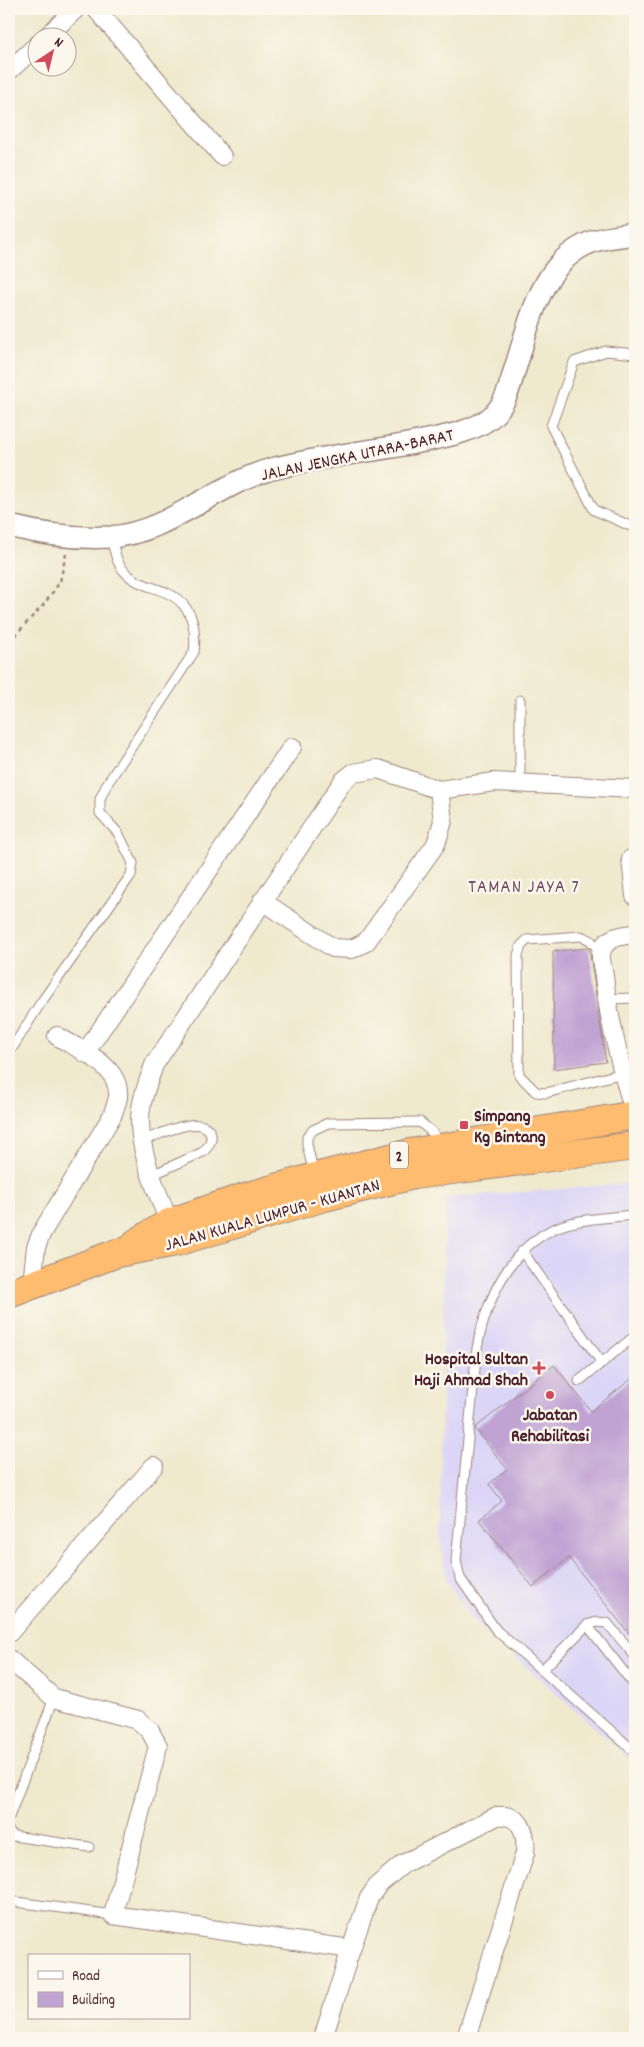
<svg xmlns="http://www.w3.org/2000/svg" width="644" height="2047" viewBox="0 0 644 2047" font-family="Dekko,sans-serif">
<rect width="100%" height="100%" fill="#fbf7ec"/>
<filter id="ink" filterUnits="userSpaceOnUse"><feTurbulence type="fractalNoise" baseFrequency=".02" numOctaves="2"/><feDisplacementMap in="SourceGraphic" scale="10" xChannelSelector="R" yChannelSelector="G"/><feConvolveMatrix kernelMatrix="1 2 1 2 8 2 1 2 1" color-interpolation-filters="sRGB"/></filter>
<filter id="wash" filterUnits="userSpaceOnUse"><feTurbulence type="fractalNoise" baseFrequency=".0096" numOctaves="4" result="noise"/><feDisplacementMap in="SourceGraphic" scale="20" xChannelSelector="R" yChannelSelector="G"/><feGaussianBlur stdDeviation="1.12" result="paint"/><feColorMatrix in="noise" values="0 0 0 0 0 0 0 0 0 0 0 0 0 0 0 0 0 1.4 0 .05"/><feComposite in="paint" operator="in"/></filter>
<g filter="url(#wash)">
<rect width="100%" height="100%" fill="#efe9ce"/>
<path fill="#dbd6f7" d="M635,1183V1763L470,1617L447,1581L440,1537L445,1198Z"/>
<g id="blocks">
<g fill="#c0a3d3">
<path d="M589,948L606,1062L554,1069L553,951Z"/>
<path d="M554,1365L591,1411L635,1376V1641L569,1558L533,1587L479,1520L502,1501L489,1484L507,1469L475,1428Z"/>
</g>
</g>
</g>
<g filter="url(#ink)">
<use href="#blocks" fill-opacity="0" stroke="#9c847c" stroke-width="1"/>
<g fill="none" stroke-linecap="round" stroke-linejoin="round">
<g stroke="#9c847c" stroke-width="11">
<g id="service">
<path d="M635,354L606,351L574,362L551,426L594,510L635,528"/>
<path d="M520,782V700"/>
<path d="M601,952L590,940L581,936L527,940L521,946L518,955L519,1075L536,1092L546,1093L623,1073"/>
<path d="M606,999L635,998"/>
<path d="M9,1053L40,1004L131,875L133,863L118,833L100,813V799L107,784L194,652C197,627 192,603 165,592C151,586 136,584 125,572C116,563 114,549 111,537"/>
<path d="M142,1141C157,1136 200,1113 210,1132C214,1140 208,1147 203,1152L152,1175"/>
<path d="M314,1174L307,1145V1137L313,1130L328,1123L420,1122L434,1134L440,1145"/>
<path d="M635,1215C614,1217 591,1218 570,1223C514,1238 487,1296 477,1348L456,1561L460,1578L496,1630L635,1752"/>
<path d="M522,1251L602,1363"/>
<path d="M579,1381L635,1336"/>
<path d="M587,1625L635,1686"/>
<path d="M542,1670L587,1625L597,1622L607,1623L635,1656"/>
<path d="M9,1817L54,1698"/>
<path d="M9,1831L13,1836L89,1847"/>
<path d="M9,1901L113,1915"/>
</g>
</g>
<g stroke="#9c847c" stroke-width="20">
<g id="minor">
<path d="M96,9L222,156"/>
<path d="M45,38L76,9"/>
<path d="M9,71L38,44"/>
<path d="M631,859L635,896"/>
<path d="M262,901L333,948L352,949L366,942L436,844L443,821L439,790"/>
<path d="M635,934C623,935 604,937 601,953C600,959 603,969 604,976C609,1023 621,1069 635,1114"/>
<path d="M85,1053L292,747"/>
<path d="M173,1232C160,1197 140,1158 140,1121C140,1101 148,1083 154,1065L343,781L353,773L378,769L439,790L494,782L635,789"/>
<path d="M32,1284L36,1247L42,1232L112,1116C114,1110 117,1103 118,1097C121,1065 79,1050 57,1036"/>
<path d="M9,1633L154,1466"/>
<path d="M9,1659L54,1698L138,1720L150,1731L158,1746L113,1915L351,1949"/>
<path d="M323,2038L351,1949L369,1898L378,1885L403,1864L497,1816C521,1814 527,1832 525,1853L466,2038"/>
</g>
</g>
<g stroke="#9c847c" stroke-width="24">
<path id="tertiary" d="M9,526C41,534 77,539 111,537C170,532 216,484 272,469C325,455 380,451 433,439C452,435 475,430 490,418C505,406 509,389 514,372C530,323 540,260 594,241C606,237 622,236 635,234"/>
</g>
<g stroke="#9c847c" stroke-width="30">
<g id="trunk">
<path d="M136,1243L169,1223L245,1197L315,1177L410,1153L635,1115"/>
<path d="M9,1294L117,1253L176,1242L321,1198L414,1175L635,1146"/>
</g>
</g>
<path stroke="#9c847c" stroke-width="2.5" stroke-dasharray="4 4" stroke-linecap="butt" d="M9,642L45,603L60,582L66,554"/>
<use href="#service" stroke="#fff" stroke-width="9"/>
<use href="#minor" stroke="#fff" stroke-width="18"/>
<use href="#tertiary" stroke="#fff" stroke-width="21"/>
<use href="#trunk" stroke="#fdbc70" stroke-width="28"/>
</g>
</g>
<g fill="#d1495b" stroke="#fbf7ec" stroke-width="2">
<rect x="459" y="1120" width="10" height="10" rx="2.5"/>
<path d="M536.5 1360.5h5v5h5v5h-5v5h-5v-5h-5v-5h5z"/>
<circle cx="550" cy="1395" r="5"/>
</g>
<g text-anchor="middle" stroke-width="5" stroke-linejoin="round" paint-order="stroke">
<rect fill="#fbf7ec" stroke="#7f6065" stroke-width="1" x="390" y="1141.5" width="18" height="27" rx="4"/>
<g font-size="16" font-weight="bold" fill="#4a1f2b">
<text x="399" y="1161">2</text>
</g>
<g font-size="18" fill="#4a1f2b" stroke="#fbf7ec">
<text transform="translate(357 454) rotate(-12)" y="6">JALAN JENGKA UTARA-BARAT</text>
<text transform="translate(272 1214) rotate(-16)" y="6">JALAN KUALA LUMPUR - KUANTAN</text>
</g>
<g font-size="18" font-weight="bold" fill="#4a1f2b" stroke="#fbf7ec" text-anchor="start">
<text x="474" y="1121">Simpang<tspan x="474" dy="21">Kg Bintang</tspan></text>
<text x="528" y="1364" text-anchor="end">Hospital Sultan<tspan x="528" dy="21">Haji Ahmad Shah</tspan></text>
<text x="550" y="1420" text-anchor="middle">Jabatan<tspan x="550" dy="21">Rehabilitasi</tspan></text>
</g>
<g font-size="19" letter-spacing="1" fill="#734d66" stroke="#fbf7ec">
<text x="524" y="892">TAMAN JAYA 7</text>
</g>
</g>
<rect width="644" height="2047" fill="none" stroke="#fbf7ec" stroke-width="30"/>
<rect x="28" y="1954" width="162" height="65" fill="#fbf7ec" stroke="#b4a19f"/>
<rect x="38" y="1971" width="25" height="8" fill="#ffffff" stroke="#b4a19f"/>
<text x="72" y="1980" font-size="15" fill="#4a1f2b">Road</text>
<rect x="38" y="1992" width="25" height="15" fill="#c0a3d3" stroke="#b4a19f"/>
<text x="72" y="2004" font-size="15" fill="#4a1f2b">Building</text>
<g transform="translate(52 52) rotate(35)"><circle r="24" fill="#fbf7ec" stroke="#b4a19f"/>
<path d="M0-4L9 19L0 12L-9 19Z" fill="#d1495b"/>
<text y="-8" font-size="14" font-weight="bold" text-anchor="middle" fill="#4a1f2b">N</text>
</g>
</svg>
